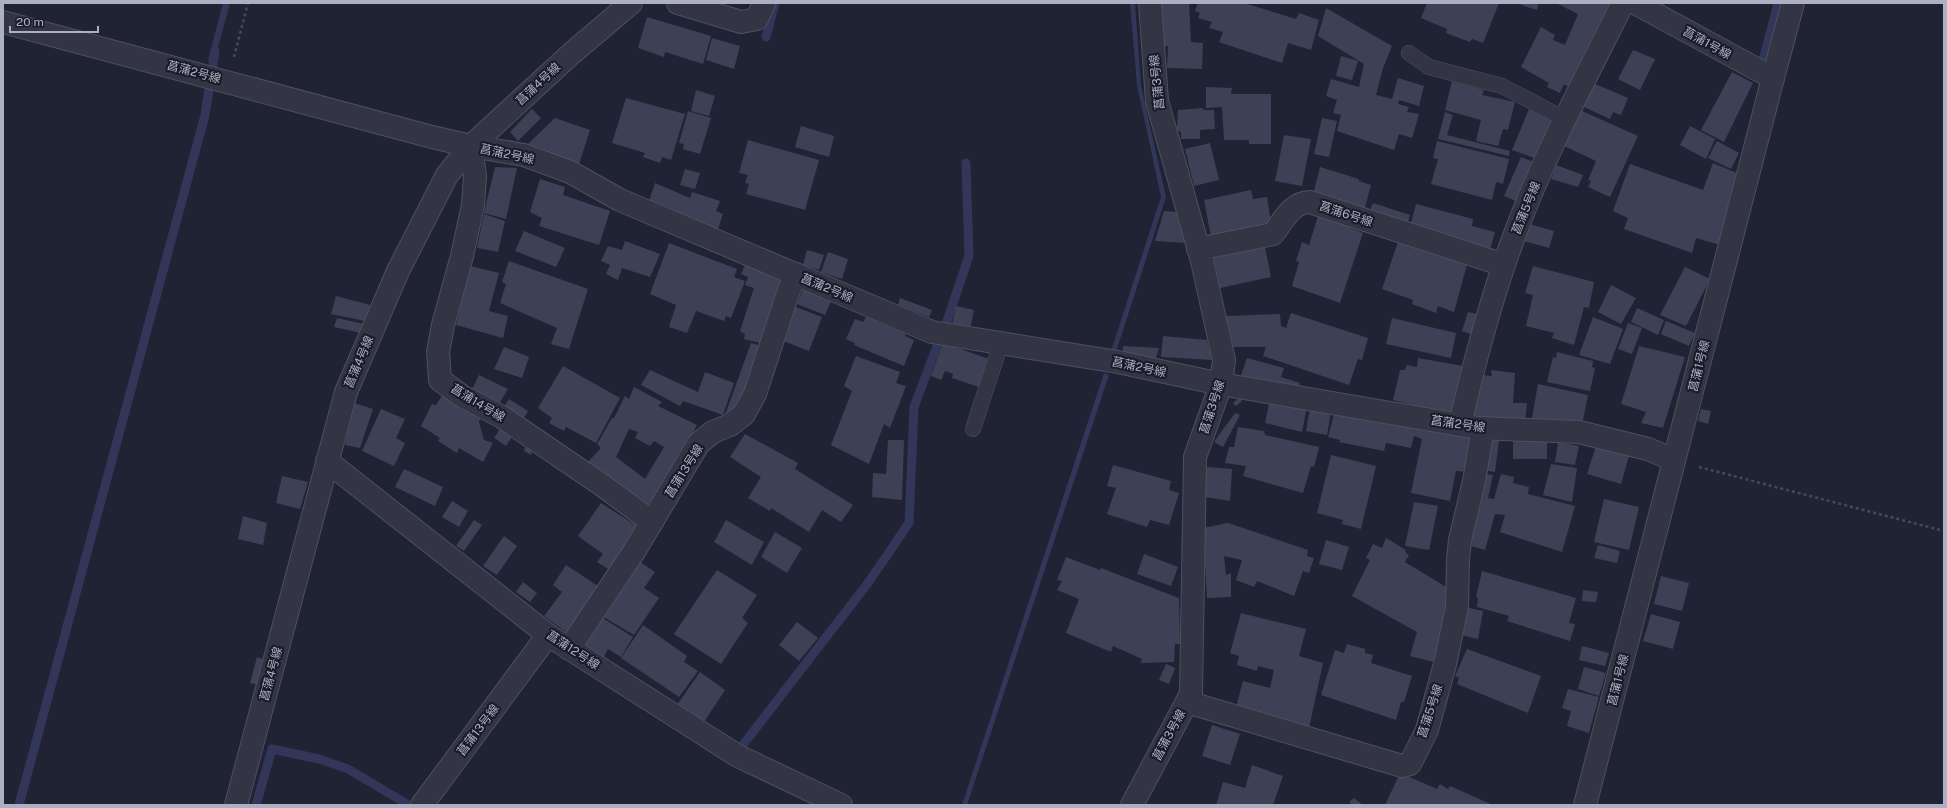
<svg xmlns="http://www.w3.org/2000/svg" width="1947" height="808" viewBox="0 0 1947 808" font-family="'Public Sans','Noto Sans JP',sans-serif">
<rect width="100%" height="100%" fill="#202334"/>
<g fill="#323759">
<path d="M223,3H230L214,62L208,61Z"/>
<path d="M1130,3H1135L1141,86L1166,197L1116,352L1111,351L1161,197L1137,85Z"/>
<path d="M1104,373L1109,375L967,805H962Z"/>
</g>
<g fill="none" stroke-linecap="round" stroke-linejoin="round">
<g stroke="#323759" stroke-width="9">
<path d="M766,37L775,3"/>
<path d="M1763,61L1778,3"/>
<path d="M946,324L969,256L966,163"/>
<path d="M742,746L868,583L909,523L914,407L937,346"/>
<path d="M19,805L205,115L215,51"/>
<path d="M256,805L272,749L319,759L348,769L407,804"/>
</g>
</g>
<g fill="#3e4156" fill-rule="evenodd">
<path d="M1160,3H1189L1191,42L1203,43L1202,69L1167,68L1168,46L1163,47Z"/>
<path d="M1198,3H1244L1296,19L1299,13L1319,20L1311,50L1288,43L1282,63L1219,42L1223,32L1209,28L1212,22L1198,18L1200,13L1195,11Z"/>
<path d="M1427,3H1499L1483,43L1472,39L1470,42L1446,33L1447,29L1421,18Z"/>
<path d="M1522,3H1539L1537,10L1521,5Z"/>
<path d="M1556,3H1611L1569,87L1564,84L1560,93L1547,87L1549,83L1521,67L1541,27L1555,35L1553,40L1565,45L1578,14Z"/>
<path d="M1326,8L1392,46L1383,68L1376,95L1392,99L1398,78L1424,86L1419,106L1399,100L1398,104L1409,107L1407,112L1419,114L1412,138L1399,134L1394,150L1337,131L1341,115L1333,113L1337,100L1326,96L1331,79L1359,87L1364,64L1318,36Z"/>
<path d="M647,17L711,36L703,64L665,52L664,57L638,48Z"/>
<path d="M712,38L740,46L734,69L706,60Z"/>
<path d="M1633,50L1655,59L1640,90L1618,79Z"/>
<path d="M1341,56L1358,61L1352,80L1336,76Z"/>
<path d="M1732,72L1753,83L1724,142L1701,130Z"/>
<path d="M1452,81L1484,90L1482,95L1515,102L1508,130L1503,129L1498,146L1476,141L1481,120L1445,110Z"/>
<path d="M1593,83L1628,98L1621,115L1613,112L1610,119L1582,106Z"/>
<path d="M1206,87L1232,88L1231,94H1271V144H1249V140H1224L1222,107L1206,108Z"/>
<path d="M696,90L715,96L709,116L691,111Z"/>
<path d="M626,98L685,114L671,160L662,157L660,163L643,157L645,153L612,143Z"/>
<path d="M1203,108V110H1214L1215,129L1200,130V139H1181V132L1177,130L1178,110Z"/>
<path d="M532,109L541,118L518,141L510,132Z"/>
<path d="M1529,109L1553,120L1537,159L1512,150Z"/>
<path d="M1580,110L1638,136L1610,197L1588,187L1591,181L1588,180L1596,161L1564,146Z"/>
<path d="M688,111L711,118L700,154L683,149L684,144L679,143Z"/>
<path d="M1445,112L1453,115L1447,135L1510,151L1509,156L1438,139Z"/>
<path d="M555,118L590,130L579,164L528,144Z"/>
<path d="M1322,118L1337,121L1329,157L1314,154Z"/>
<path d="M801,126L834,136L829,157L795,147Z"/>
<path d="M1690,126L1715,139L1706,159L1680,145Z"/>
<path d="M1284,135L1311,139L1302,186L1275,181Z"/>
<path d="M748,140L819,160L805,210L746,194L749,184L745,183L748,175L739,173Z"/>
<path d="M1437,141L1509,159L1503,184L1496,182L1492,200L1431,184L1438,159L1433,158Z"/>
<path d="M1717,141L1739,153L1731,169L1708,158Z"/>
<path d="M1210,143L1219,180L1194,186L1185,149Z"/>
<path d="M1521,157L1536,163L1518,202L1504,196Z"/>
<path d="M1713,163L1739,174L1720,245L1696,238L1692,253L1624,229L1628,218L1613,211L1630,164L1703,190Z"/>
<path d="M1556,165L1583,175L1578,187L1551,179Z"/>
<path d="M495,167L517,168L506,219L484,213Z"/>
<path d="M1320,167L1359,179V181L1371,185L1364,211L1313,195Z"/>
<path d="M685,169L700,173L695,189L680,185Z"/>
<path d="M540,179L565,187L563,195L610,211L599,245L539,226L542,218L530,212Z"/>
<path d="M655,183L690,198L692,192L720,201L716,211L723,214L717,232L648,204Z"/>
<path d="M1251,190L1253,199L1267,197L1271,223L1260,225L1259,229L1211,237L1204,200Z"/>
<path d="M1373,203L1410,215L1407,226L1369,213Z"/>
<path d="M1416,204L1473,219L1472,226L1495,232L1490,250L1410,226Z"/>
<path d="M1164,211L1177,212L1186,243L1155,241Z"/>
<path d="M1319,213L1351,224L1350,228L1363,233L1340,303L1292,286L1299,262L1296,261L1302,242L1309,245Z"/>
<path d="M484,214L505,221L498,252L477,248Z"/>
<path d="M1529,224L1554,231L1549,248L1524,241Z"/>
<path d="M524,231L565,248L556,267L515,251Z"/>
<path d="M1399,239L1468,261L1454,312L1438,306L1436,313L1412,304L1413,300L1382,289Z"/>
<path d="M625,241L660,254L650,277L622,268L618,280L606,274L610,265L601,261L608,246L622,250Z"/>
<path d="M1264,242L1271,277L1220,288L1213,255Z"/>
<path d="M669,243L737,269L734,277L745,281L731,318L726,316L724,321L696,311L687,333L669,327L676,305L650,294Z"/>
<path d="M807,250L824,255L819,270L803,265Z"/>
<path d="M828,252L848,259L842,279L821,272Z"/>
<path d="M509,261L588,289L569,349L551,344L557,328L500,303L506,284L502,282Z"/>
<path d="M747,261L787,277L768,345L744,339L745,334L740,331L754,288L745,285L748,277L741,274Z"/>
<path d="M470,266L499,273L489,311L508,316L503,338L456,325Z"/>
<path d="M1533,266L1594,282L1589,308L1584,307L1574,345L1552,338L1554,333L1526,326L1533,295L1525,293Z"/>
<path d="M1685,267L1710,279L1686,326L1660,315Z"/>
<path d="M1611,285L1636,298L1621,324L1598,312Z"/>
<path d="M803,289L831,301L825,315L797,304Z"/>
<path d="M336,296L370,305L365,321L331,314Z"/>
<path d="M900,298L932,310L929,317L898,305Z"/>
<path d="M793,306L822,317L809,351L781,340Z"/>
<path d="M956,306L974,310L970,329L952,325Z"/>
<path d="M1637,308L1664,320L1658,335L1631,322Z"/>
<path d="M1468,312L1477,314L1471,334L1462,331Z"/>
<path d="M1291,313L1368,338L1362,360L1358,359L1349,385L1263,356L1266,347H1231L1226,316L1280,314L1281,326L1286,328Z"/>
<path d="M866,317L906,334L905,336L914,340L904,366L854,345L855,343L846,339L855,319L863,322Z"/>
<path d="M1593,317L1623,329L1610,364L1579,355Z"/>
<path d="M337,318L364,324L361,333L334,327Z"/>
<path d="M1392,318L1456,333L1451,358L1386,344Z"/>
<path d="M1666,321L1695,333L1689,346L1661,334Z"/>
<path d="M1628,323L1642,328L1632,354L1618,349Z"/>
<path d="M1163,336L1207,340L1212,360L1161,357Z"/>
<path d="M751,343L766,347L744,402L725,415Z"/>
<path d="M943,343L989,359L979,387L952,378L953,374L945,371L941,380L931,376Z"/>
<path d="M1123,346L1159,348L1156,358L1123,353Z"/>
<path d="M1639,346L1685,357L1663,428L1641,423L1646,412L1621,404Z"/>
<path d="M504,347L529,357L522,378L494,369Z"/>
<path d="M1557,352L1593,361L1592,367L1595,368L1590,391L1547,382L1553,357L1556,358Z"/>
<path d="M856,356L900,372L896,383L906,386L890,428L884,424L869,464L831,445L852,391L844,386Z"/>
<path d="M1247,358L1284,368L1281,377L1300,383L1298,393L1240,378Z"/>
<path d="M1418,358L1463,366L1451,412L1438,409L1437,414L1413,408V405L1393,400L1400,370H1405L1407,365L1417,367Z"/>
<path d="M563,366L620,398L596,443L566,427L564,431L549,423L552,418L538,408Z"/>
<path d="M650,370L698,392L705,372L734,383L723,415L683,401L680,406L641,385Z"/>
<path d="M1491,370L1515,373L1513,403H1527L1525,424L1472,420L1481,375L1492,376Z"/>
<path d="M479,375L508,389L499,404L472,389Z"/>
<path d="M1538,384L1588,395L1582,425L1531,424Z"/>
<path d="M634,387L662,402L658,406L697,425L661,495L656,494L645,508L586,464L601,448L597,444L612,418H614L625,396L629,399ZM629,429L638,432L635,438L650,446L654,441L664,447L645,479L616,457Z"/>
<path d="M443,394L482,413L479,422L484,440L493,443L483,462L459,448L457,453L438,441L440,438L421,426L432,404L436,405Z"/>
<path d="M1239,398L1242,401L1236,406L1233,403Z"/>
<path d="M509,399L528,411L524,418L504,407Z"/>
<path d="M1270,399L1307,406L1302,432L1265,423Z"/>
<path d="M354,403L373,409L360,448L345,445Z"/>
<path d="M1310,407L1331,411L1327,435L1306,431Z"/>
<path d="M381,409L405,419L396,438L405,443L394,466L362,451Z"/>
<path d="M1701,409L1711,411L1708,424L1698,421Z"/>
<path d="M1335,411L1470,436L1468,451L1469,472L1456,471L1450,501L1411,493L1422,439L1414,436L1411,448L1386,443L1384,451L1339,442L1340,440L1328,437Z"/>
<path d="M1235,413L1240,415L1223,447L1214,442Z"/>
<path d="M503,424L515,432L506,446L494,438Z"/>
<path d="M1238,427L1264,431L1265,435L1319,447L1314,467L1311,466L1303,493L1243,476L1246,466L1225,463L1229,447H1234Z"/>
<path d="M745,434L798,463L795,469L853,505L841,522L822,510L809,532L771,508L770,511L748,498L761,477L730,457Z"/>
<path d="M1486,438L1499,440L1495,472L1481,470Z"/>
<path d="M1513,438L1547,439V459H1513Z"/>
<path d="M888,440H904L902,500L872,497L873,473L886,474Z"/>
<path d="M1558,442L1579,446L1575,465L1555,462Z"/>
<path d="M527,443L533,447L531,455L524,451Z"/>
<path d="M1596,446L1629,456L1621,484L1587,474Z"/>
<path d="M1331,455L1376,466L1361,529L1342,524L1343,520L1317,513Z"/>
<path d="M1551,464L1577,468L1572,502L1543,495Z"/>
<path d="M1113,465L1171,481L1169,490L1179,493L1169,525L1150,520L1147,527L1107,514L1116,488L1107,486Z"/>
<path d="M1206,467L1232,469L1230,501L1205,497Z"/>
<path d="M404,469L443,487L435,506L395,487Z"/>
<path d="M1483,473L1493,475L1488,498L1494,499L1501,474L1514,477L1513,483L1529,487L1528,494L1575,506L1562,552L1500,532L1505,515L1495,514L1485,550L1471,546L1472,540H1467Z"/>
<path d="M282,476L308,482L300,509L276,503Z"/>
<path d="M1604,499L1639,507L1629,550L1594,542Z"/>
<path d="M452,501L468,511L459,527L442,517Z"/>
<path d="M1414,502L1438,506L1429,550L1405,546Z"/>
<path d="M601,503L637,526L610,570L597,562L603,554L578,536Z"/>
<path d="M243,516L267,523L263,545L238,539Z"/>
<path d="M474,520L482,525L464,551L456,546Z"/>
<path d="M726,520L764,542L752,565L714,542Z"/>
<path d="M1228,523L1308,550L1307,556L1314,558L1309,573L1303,571L1294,596L1257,581L1254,587L1236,580L1242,560L1224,556L1226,575L1231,573V597L1207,598L1203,528Z"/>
<path d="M775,532L802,548L787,573L761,557Z"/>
<path d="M504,536L517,546L497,575L483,566Z"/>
<path d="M1386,538L1406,550L1405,552L1409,555L1405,562L1451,590L1452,602L1438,663L1410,656L1417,632L1352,596L1370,560L1366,558L1373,544L1382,548Z"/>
<path d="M1326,540L1349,547L1342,570L1319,564Z"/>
<path d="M1598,545L1620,551L1617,563L1594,558Z"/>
<path d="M1144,554L1178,567L1171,586L1137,574Z"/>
<path d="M1066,557L1100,570L1101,568L1179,598L1180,644H1175L1174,662L1141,663L1142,659L1113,646L1111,652L1066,633L1079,599L1057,590L1062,581L1057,580Z"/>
<path d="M637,560L655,572L644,588L659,598L634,635L602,616Z"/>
<path d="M566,565L604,590L569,634L544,616L562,592L553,585Z"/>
<path d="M717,570L757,595L742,618L748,623L721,664L674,634Z"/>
<path d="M1482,571L1576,598L1569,623L1575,624L1570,641L1507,621L1509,616L1477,607L1478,598L1476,597Z"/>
<path d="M1661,576L1689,583L1682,611L1654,604Z"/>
<path d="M523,582L537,593L530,602L516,592Z"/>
<path d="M1583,590L1598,592L1596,602L1582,601Z"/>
<path d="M1465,607L1483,611L1478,639L1460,635Z"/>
<path d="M1241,613L1306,629L1299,656L1323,663L1308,733L1235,710L1243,681L1270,688L1274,670L1258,666L1257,671L1237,665L1239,656L1230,653Z"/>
<path d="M1651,614L1680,622L1673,649L1643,641Z"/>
<path d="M601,617L633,637L621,657L608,649L601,662L582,650Z"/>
<path d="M797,622L818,638L799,661L779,645Z"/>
<path d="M643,625L687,656L684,662L698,671L679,697L621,658Z"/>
<path d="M1347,644L1365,649V653L1373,655L1371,663L1412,676L1404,702H1401L1396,720L1321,695L1335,650L1344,653Z"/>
<path d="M1582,646L1609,653L1605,666L1579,660Z"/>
<path d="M1467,649L1541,676L1528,713L1457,684L1459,678L1455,676Z"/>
<path d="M257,657L265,660L258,685L250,683Z"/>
<path d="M1166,664L1175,668L1169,684L1159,680Z"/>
<path d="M1584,667L1606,673L1599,696L1578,689Z"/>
<path d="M700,672L725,690L702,725L677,705Z"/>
<path d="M1568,689L1599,697L1589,733L1567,726L1571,711L1562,708Z"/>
<path d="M1212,725L1240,734L1230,765L1202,756Z"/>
<path d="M1252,765L1283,776L1273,805H1216L1223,782L1245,788Z"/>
<path d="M1400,773L1437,789L1440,784L1448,789L1450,786L1493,805H1385Z"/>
<path d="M1354,798L1363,805H1352L1349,802Z"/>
</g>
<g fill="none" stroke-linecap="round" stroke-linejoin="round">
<g stroke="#4d5060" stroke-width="16">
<g id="lane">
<path d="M1409,53L1429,67L1502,86L1565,119"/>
<path d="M973,429L1001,343"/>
</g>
</g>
<g stroke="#4d5060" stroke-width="24">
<g id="street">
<path d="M678,3L741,22L757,19L764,3"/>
<path d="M3,22L432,137L471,146L524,155L570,172L620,200L932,332L1118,362L1221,384L1478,428L1579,432L1648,449L1674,460"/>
<path d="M1773,78L1793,3"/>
<path d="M471,146L475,176L473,205L462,256L443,325L438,352L440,380L462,396L502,417L602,485L652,522"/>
<path d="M1198,249L1273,234C1283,221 1292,202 1310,202L1504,265"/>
<path d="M1460,425C1474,363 1490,302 1512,242C1542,159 1584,81 1623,3"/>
<path d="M327,461L548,635L738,756L841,805"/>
<path d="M569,649L635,550L699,443L713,432L730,425L744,414L755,394L789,290L796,274"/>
<path d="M1187,702L1402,766L1410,764L1427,730L1445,664L1457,607L1458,559L1460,540L1474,481L1483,428"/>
<path d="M236,805L346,392L398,271L447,175L471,146L572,53L631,3"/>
<path d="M422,805L548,635"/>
<path d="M1132,805L1191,694L1195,457L1221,384L1224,360L1202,261L1157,101L1150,3"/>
<path d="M1585,805L1773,78L1635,3"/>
</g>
</g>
<g stroke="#414d55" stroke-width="2.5" stroke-dasharray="3 3" stroke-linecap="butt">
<path d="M234,57L248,3"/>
<path d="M1699,467L1944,531"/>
</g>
<use href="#lane" stroke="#333545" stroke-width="15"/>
<use href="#street" stroke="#333545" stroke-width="22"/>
</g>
<g text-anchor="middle" stroke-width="4" stroke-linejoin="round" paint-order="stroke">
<g font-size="12" fill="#adafc2" stroke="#191b29">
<text transform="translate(1707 43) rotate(29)" y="4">菖蒲1号線</text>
<text transform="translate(194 72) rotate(15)" y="4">菖蒲2号線</text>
<text transform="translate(1157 82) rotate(-96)" y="4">菖蒲3号線</text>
<text transform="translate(538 84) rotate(-43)" y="4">菖蒲4号線</text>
<text transform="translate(507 154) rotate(12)" y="4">菖蒲2号線</text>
<text transform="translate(1526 208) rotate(-68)" y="4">菖蒲5号線</text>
<text transform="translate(1346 214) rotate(18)" y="4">菖蒲6号線</text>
<text transform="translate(827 288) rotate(23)" y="4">菖蒲2号線</text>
<text transform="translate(359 362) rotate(-67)" y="4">菖蒲4号線</text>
<text transform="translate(1699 366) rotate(-76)" y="4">菖蒲1号線</text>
<text transform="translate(1139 367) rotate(12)" y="4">菖蒲2号線</text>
<text transform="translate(478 403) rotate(31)" y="4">菖蒲14号線</text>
<text transform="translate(1212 407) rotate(-72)" y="4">菖蒲3号線</text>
<text transform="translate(1458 424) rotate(8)" y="4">菖蒲2号線</text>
<text transform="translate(684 471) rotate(-58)" y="4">菖蒲13号線</text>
<text transform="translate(573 650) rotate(33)" y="4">菖蒲12号線</text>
<text transform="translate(271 674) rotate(-75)" y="4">菖蒲4号線</text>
<text transform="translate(1618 680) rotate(-76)" y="4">菖蒲1号線</text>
<text transform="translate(1430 711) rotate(-72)" y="4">菖蒲5号線</text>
<text transform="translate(478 730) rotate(-53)" y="4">菖蒲13号線</text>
<text transform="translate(1169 735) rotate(-62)" y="4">菖蒲3号線</text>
</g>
</g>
<rect width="1947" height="808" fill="none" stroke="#adafc2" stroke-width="8"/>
<path d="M10 26v6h88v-6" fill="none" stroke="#adafc2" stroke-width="2"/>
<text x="16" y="26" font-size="12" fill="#adafc2" stroke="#191b29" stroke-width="3" paint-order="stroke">20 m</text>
</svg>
